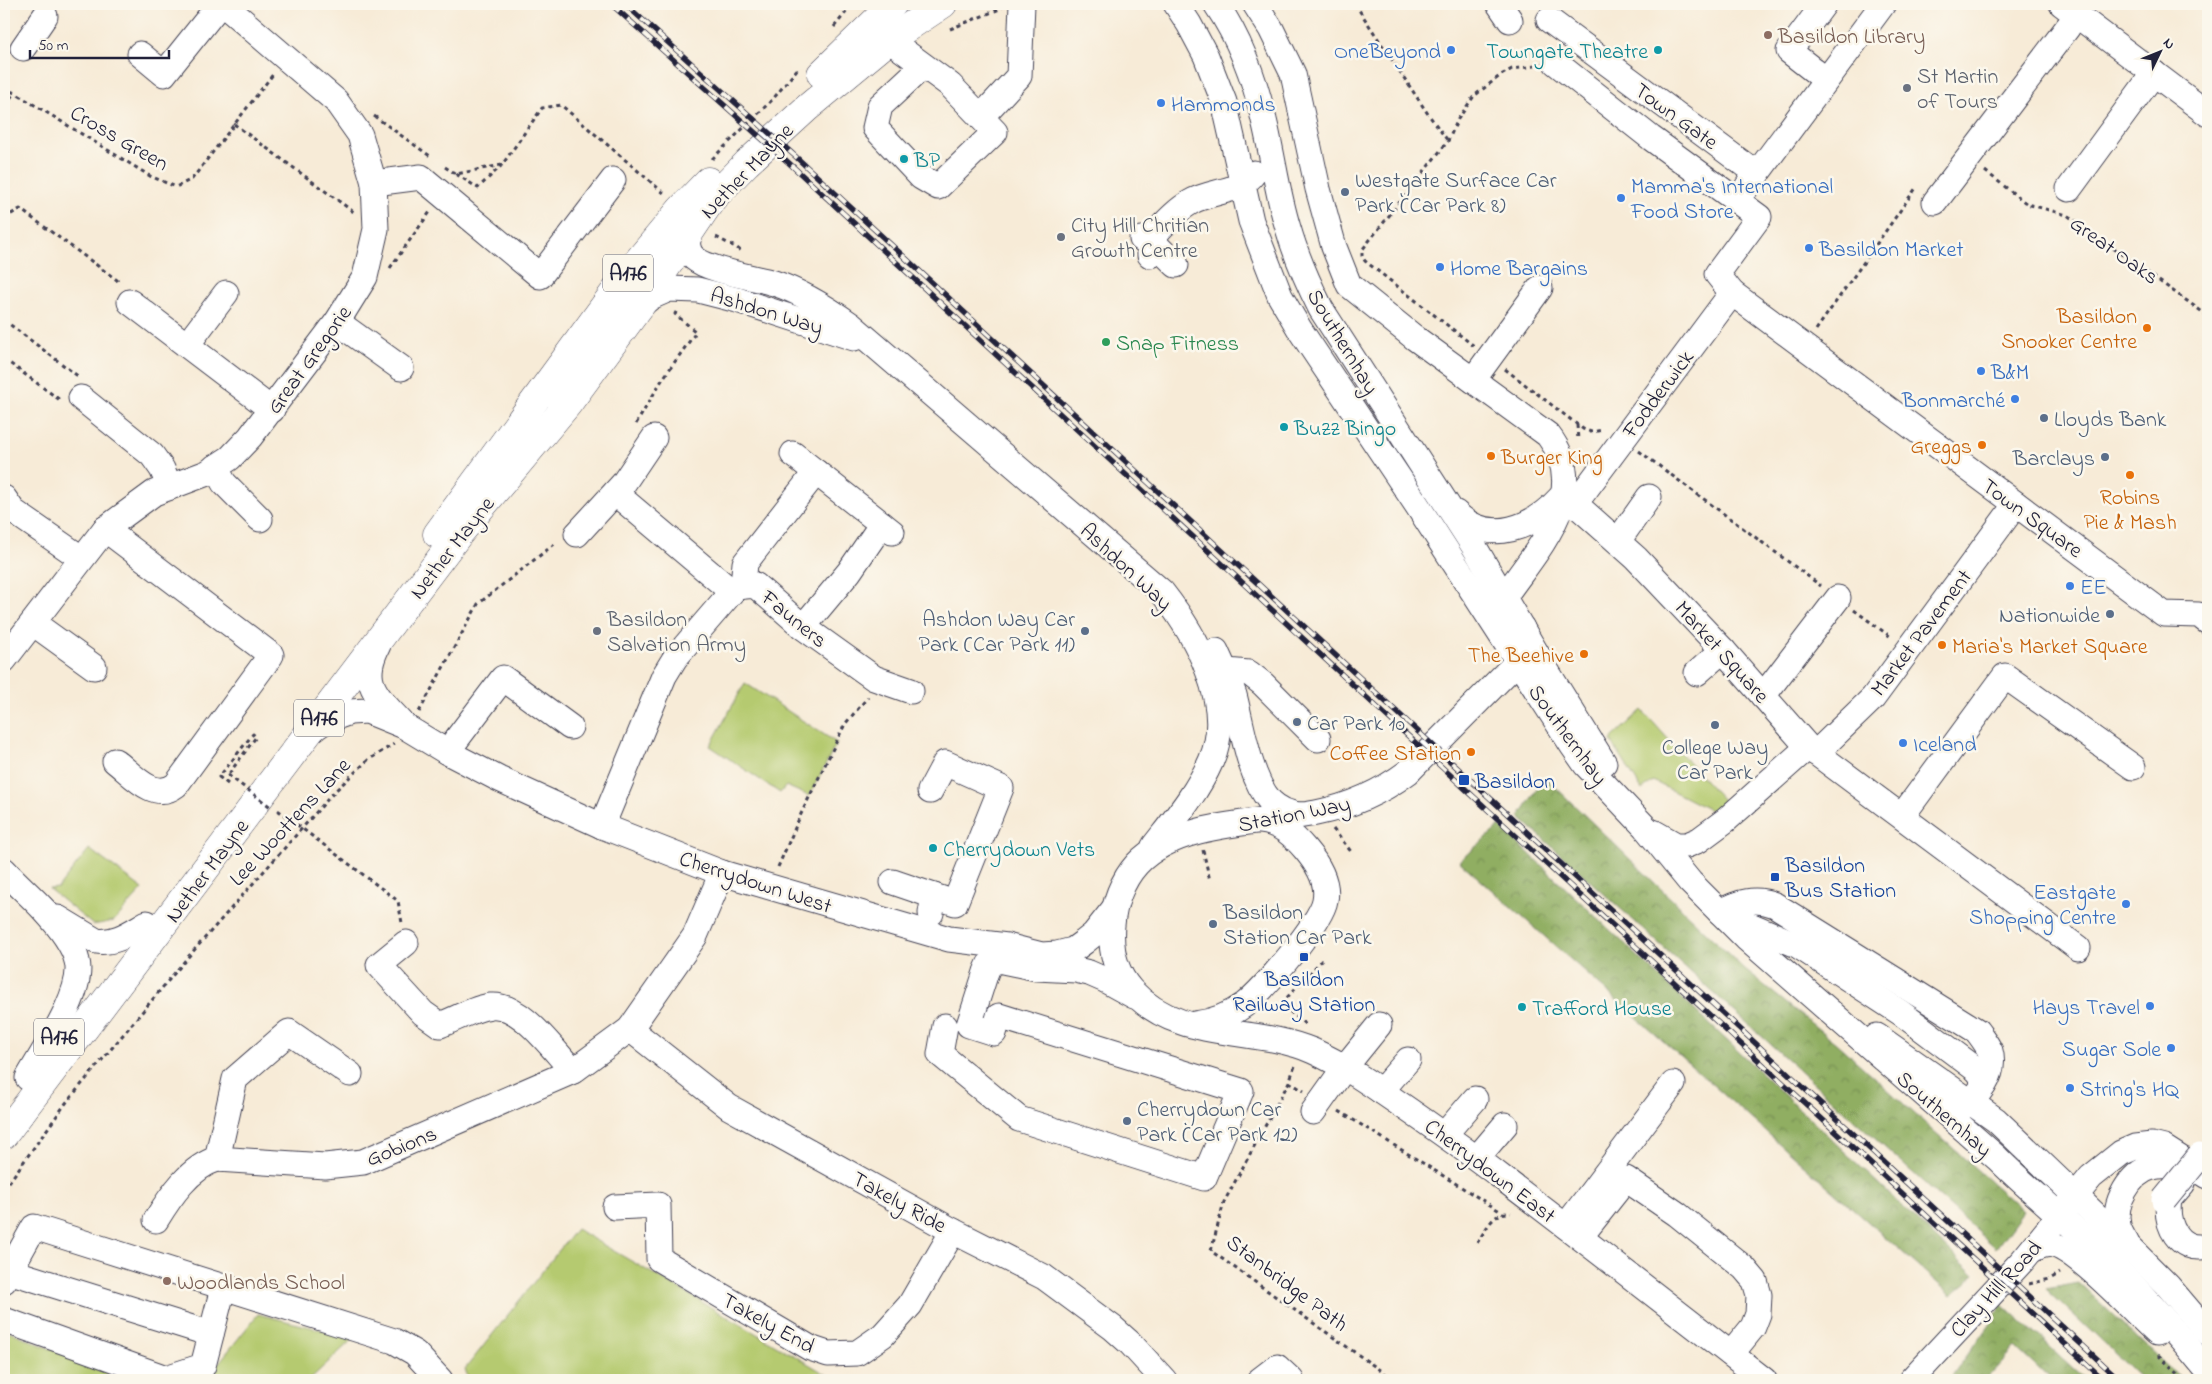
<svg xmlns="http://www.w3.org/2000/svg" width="2212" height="1384" viewBox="0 0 2212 1384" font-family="'Indie Flower',sans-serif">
<defs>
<pattern id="forest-crowns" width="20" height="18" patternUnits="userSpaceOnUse" patternTransform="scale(1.25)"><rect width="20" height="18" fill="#90ae62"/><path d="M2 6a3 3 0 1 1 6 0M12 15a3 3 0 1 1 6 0" fill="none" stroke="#758d52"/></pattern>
</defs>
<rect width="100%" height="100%" fill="#fbf7ec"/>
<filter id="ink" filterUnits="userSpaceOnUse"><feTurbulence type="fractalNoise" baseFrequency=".02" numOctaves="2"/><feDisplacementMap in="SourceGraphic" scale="10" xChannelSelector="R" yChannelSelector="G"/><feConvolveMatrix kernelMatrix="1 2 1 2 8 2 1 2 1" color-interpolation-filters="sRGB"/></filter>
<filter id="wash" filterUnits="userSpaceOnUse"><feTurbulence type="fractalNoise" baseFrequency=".0096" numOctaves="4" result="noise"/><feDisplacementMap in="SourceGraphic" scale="20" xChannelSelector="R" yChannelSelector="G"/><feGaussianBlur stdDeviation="1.12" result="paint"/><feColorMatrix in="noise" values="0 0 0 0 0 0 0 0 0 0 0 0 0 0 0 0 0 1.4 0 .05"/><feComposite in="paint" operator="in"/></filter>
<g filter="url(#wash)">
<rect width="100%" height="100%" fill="#f7ebd7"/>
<g fill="#b5ca6f" stroke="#6c7655">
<path d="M745,683L837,743L809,796L786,786L780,793L710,746Z"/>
<path d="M1642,710L1724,801L1712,811L1653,781L1642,790L1611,741L1613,737Z"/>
<path d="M89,849L143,889L114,921L93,925L49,889L58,888Z"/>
<path d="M576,1229L836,1380H469L465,1369Z"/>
<path d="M258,1314L354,1338L309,1380H205Z"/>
<path d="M4,1329L123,1380H4Z"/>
</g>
<g fill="url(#forest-crowns)" stroke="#59684e">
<path d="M1545,777L1744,969L1837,1044L2023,1211L1996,1248L1519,817Z"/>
<path d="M1500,826L1975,1275L1951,1295L1459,861Z"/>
<path d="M2079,1283L2182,1380H2143L2046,1289Z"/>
<path d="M2003,1304L2086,1380H2051L2016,1347L1985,1380H1949Z"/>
</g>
</g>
<g filter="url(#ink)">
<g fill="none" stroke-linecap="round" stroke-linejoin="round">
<g stroke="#424052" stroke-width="27">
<g id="minor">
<path d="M1176,4L1189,24L1206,56L1224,102L1251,221L1280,296L1300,330L1417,505L1572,745L1586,765L1645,827L1690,882L1746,938L1997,1158C2029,1190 2065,1219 2098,1250C2137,1288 2174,1329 2208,1371"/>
<path d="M1216,4C1239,38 1255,80 1264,120C1273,156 1277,193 1288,228C1296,256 1308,283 1321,309L1475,548L1545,668L1604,763"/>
<path d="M1255,4L1271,29L1293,74L1318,189L1334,247L1349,285L1415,338L1548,435C1593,493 1537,549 1504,597L1492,605"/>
<path d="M1499,4L1510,20"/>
<path d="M1824,4L1789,51L1826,80"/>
<path d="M2062,4L2208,114"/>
<path d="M1549,20L1757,174"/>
<path d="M889,40L950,85L995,132L938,187L921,177L875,128L880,106L923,66"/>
<path d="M23,48L45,16"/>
<path d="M140,54L164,74L220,4"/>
<path d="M1556,63L1651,138L1759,217L1717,274L1732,293L1583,493L1564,494"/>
<path d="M981,117L1019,76L1022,4"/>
<path d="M374,183L421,177L540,276L613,180"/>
<path d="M1747,187L1883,4"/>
<path d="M2069,189L2154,73"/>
<path d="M1935,202L2068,27"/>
<path d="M691,230C687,240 685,249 694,258C709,271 754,277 774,283C802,292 827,308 851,325L1162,592C1195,634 1236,705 1211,761C1197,793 1175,819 1154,846"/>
<path d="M1142,239H1150L1176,265"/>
<path d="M1150,255V239C1162,227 1175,211 1191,202C1211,190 1239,194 1254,173"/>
<path d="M1732,293L2164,614L2199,615L2208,622"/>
<path d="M130,302L272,410"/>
<path d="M641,305L651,297L669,289L698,290L737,300L854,338"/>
<path d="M337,322L401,368"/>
<path d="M187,345L226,293"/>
<path d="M1473,380L1540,288"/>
<path d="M551,394C589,361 610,313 647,279"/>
<path d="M81,398L152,455L162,469L170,487"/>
<path d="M793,454L892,532"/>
<path d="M215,467L224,483L260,519"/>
<path d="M615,493L731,591"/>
<path d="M1564,494L1636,558L1723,650L1808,747L2078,948"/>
<path d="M4,498L13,511L81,558"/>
<path d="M1456,513C1490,547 1534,527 1562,496"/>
<path d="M105,529L271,655L176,785C154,802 133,775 115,761"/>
<path d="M577,534L623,484L654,438"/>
<path d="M1618,541L1649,497"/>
<path d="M743,585L745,563L816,472"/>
<path d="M33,623L94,667"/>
<path d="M803,627L849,572L882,524"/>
<path d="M1522,628L1524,645L1517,662L1408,772C1380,793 1351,806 1316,813C1261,823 1177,821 1137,864C1108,896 1101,957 1131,990C1179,1043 1253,1025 1313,1051C1342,1064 1368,1082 1394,1100C1432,1126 1469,1152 1505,1180C1592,1246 1678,1313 1764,1380"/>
<path d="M378,645C359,682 376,695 401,722"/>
<path d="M1216,651C1223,666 1229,680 1234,695C1242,725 1249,777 1270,801C1279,810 1289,814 1301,815"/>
<path d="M4,660L105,529L154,493L207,473L230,458L250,437L337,322L365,277L376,229L374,183L360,135L336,101L223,4"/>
<path d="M1226,671L1249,673L1263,684L1318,739"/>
<path d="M1697,673L1723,650"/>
<path d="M1763,696L1838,598"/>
<path d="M309,732L325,721L350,712L367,711L404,726L447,752L499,779L602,826L722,873L949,939L1007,946L1042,955L1057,954L1073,950L1084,942L1094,934L1113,910"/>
<path d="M447,752L503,678L570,727"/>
<path d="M1816,753L1873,698L2016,504"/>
<path d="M930,791L945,763L1001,788L955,903L934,896"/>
<path d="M1902,816L2005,676L2133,767"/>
<path d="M602,826L664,676L675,658L736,587L755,585L803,627L874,678L911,691"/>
<path d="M1653,832L1676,845H1687L1699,840L1726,820L1808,747"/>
<path d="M4,870C17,884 31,896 44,910C57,924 73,943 77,961C85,991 43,1051 28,1078"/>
<path d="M893,882L934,896L931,913"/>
<path d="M1720,912C1738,902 1755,897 1775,905L1977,1031C1982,1038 1987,1044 1990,1051C1997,1074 1977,1100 1958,1110"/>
<path d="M1731,917L1797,945L1901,1013L1977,1070L1982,1076L1983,1086"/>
<path d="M58,918L96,941C116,944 131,932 147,923"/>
<path d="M406,943L379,965L423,1013L440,1025C456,1019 474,1008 491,1006C521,1003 554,1051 573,1071"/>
<path d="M1195,1024C1213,1022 1230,1015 1244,1005C1263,990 1322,922 1325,900C1329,881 1316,862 1305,849C1293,835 1280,823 1261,821"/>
<path d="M945,1026L940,1054L1019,1119L1204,1178L1241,1091L999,1016L994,1033L969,1025L986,972L989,965L998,960L1036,968L1076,970L1089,973L1105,980L1134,996"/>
<path d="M630,1029L729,1107L953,1231L1044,1277L1113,1328L1131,1344L1164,1380"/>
<path d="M1877,1036L1996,1120L2129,1247L2168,1286L2208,1333"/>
<path d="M1381,1091L1408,1060"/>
<path d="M1313,1112L1345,1067L1379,1025"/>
<path d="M1445,1134L1475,1099"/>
<path d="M1477,1158L1505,1125"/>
<path d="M217,1159L325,1166L363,1162L573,1071L630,1029L695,936L722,873"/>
<path d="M2183,1183L2169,1199C2165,1225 2178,1253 2208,1246"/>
<path d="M615,1207L658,1205L659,1259L810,1348L828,1354L857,1353L883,1335L910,1305L953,1231"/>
<path d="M156,1220C170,1197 190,1167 217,1159L235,1079L289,1032L350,1074"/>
<path d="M1566,1226L1673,1084"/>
<path d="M1580,1237L1626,1179L1677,1214L1744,1268L1755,1281L1759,1295L1758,1314L1753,1327L1731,1354"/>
<path d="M2126,1242C2123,1237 2119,1231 2118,1225C2113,1203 2130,1173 2152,1167C2165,1164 2181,1167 2194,1172"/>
<path d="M2032,1250C2039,1246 2046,1243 2054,1245C2079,1252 2135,1313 2157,1333"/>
<path d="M9,1271L211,1334"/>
<path d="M4,1281L34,1227L394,1341L415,1353L440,1380"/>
<path d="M4,1320L166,1378L203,1366L223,1288"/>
<path d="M1260,1380L1277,1367L1291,1380"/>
<path d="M1911,1380L2023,1260L2091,1177L2121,1153L2135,1147L2152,1145L2164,1148L2208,1176"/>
</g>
</g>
<g stroke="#424052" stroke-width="29">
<g id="major">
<path d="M821,74L893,4"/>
<path d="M437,534L632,268L681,209L708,181"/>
<path d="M4,1135L459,534L568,404L641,305L713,198L747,163L807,108L889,40L943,4"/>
</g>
</g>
<g stroke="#424052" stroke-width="3" stroke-dasharray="4 4" stroke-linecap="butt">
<path d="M1355,4L1428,114L1448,141"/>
<path d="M834,27L853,4"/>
<path d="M950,29L1002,8"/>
<path d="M4,88L15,93L150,176L176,187L192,179L274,73"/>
<path d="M4,104L15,93"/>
<path d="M374,116L430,156"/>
<path d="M234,124L355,213"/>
<path d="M712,159L773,99L799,67"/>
<path d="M445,167L456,174L502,165L542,108L561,105L665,194"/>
<path d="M1985,171L2027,204L2067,215L2208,316"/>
<path d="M456,174L478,188L501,166"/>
<path d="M4,218L20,209L117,280L119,284"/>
<path d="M716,237L737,248L743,253"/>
<path d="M390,268L430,212"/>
<path d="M4,320L79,377"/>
<path d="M1816,330L1916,188L1918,189"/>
<path d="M1474,346L1365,261L1362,256V250L1448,141L1458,119L1474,96L1501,75L1512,69L1535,66"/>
<path d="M4,359L60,400"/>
<path d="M1505,369L1583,429L1591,432L1603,430"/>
<path d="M636,424L662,380L696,332L675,314L677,310"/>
<path d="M1577,425L1578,441"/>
<path d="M1639,451L1821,586"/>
<path d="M1854,610L1891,637"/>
<path d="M419,712L478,604L557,542"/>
<path d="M228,784L219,777L253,734L256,737L228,775"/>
<path d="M280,810L279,811L398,901L402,923"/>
<path d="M1333,829L1353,854"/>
<path d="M1203,850L1210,881"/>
<path d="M778,867L801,814L845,724L868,697"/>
<path d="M1305,1024L1281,1004L1322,960"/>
<path d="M1295,1066L1289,1082L1224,1202L1211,1251L1394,1380"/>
<path d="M1289,1082L1304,1091"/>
<path d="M1339,1111L1503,1213"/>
<path d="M4,1189L66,1103L188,957L335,791L368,760L394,744"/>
<path d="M1477,1243C1486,1230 1493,1211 1511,1213"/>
<path d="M2029,1284L2050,1279L2060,1273"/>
<path d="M2158,1355L2185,1380"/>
</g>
<use href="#minor" stroke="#fff" stroke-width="25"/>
<use href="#major" stroke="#fff" stroke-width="28"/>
<g stroke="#22223b" stroke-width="5.5">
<g id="rail">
<path d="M611,4L789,163L2104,1380"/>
<path d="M625,4L795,156L2120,1380"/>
</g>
</g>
<use href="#rail" stroke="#fbf7ec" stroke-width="4" stroke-dasharray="11" stroke-linecap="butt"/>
<g stroke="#424052" stroke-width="27" stroke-linecap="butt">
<path id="minor-bridge" d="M2164,1200L2200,1156"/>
</g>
<path stroke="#424052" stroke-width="3" stroke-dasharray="4 4" stroke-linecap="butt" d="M228,775L272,808"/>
<use href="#minor-bridge" stroke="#fff" stroke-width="25"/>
</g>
</g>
<g fill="#8d6e63" stroke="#fbf7ec" stroke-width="2">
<circle cx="1768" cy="35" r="5"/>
<circle cx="167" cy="1281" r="5"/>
</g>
<g fill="#3f7fe0" stroke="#fbf7ec" stroke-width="2">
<circle cx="1451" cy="50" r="5"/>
<circle cx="1161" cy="103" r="5"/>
<circle cx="1621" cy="198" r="5"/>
<circle cx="1809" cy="248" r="5"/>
<circle cx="1440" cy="267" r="5"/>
<circle cx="1981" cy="371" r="5"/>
<circle cx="2015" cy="399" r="5"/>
<circle cx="2070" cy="586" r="5"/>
<circle cx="1903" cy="743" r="5"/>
<circle cx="2126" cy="904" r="5"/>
<circle cx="2150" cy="1006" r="5"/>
<circle cx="2171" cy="1048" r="5"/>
<circle cx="2070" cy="1088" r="5"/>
</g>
<g fill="#0f9aa8" stroke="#fbf7ec" stroke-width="2">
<circle cx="1658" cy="50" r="5"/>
<circle cx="904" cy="159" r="5"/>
<circle cx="1284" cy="427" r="5"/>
<circle cx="933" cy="848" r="5"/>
<circle cx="1522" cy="1007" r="5"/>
</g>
<g fill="#6b7280" stroke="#fbf7ec" stroke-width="2">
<circle cx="1907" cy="88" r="5"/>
<circle cx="1061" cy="237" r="5"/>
<circle cx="597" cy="631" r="5"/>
</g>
<g fill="#5c6f8a" stroke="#fbf7ec" stroke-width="2">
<circle cx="1345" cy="192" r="5"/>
<circle cx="2044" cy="418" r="5"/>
<circle cx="2105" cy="457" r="5"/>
<circle cx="2110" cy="614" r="5"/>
<circle cx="1085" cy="631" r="5"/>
<circle cx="1297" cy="722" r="5"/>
<circle cx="1715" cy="725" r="5"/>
<circle cx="1213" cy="924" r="5"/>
<circle cx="1127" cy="1121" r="5"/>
</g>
<g fill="#e8710a" stroke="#fbf7ec" stroke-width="2">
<circle cx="2147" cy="328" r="5"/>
<circle cx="1982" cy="445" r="5"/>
<circle cx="1491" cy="456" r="5"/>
<circle cx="2130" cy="475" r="5"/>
<circle cx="1942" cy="645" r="5"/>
<circle cx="1584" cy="654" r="5"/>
<circle cx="1471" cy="752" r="5"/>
</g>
<circle fill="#2e9e5b" stroke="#fbf7ec" stroke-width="2" cx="1106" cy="342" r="5"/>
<g fill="#1a4fb4" stroke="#fbf7ec" stroke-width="2">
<rect x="1458" y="774" width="12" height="12" rx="2.5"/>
<rect x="1770" y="872" width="10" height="10" rx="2.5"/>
<rect x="1299" y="952" width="10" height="10" rx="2.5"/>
</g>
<g text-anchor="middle" stroke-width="5" stroke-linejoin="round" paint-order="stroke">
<g fill="#fbf7ec" stroke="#636270" stroke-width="1">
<rect x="603" y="254.5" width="50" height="37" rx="4"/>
<rect x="294" y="699.5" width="50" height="37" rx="4"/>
<rect x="34" y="1018.5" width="50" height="37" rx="4"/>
</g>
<g font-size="21" font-weight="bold" fill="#22223b">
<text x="628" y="280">A176</text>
<text x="319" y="725">A176</text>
<text x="59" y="1044">A176</text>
</g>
<g font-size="22" fill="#785e54" stroke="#fbf7ec" text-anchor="start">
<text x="1778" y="43">Basildon Library</text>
<text x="177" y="1289">Woodlands School</text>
</g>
<g font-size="22" fill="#366cbe" stroke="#fbf7ec" text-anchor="start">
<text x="1441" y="58" text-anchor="end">OneBeyond</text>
<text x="1171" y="111">Hammonds</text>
<text x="1631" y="193">Mamma's International<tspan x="1631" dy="25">Food Store</tspan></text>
<text x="1819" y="256">Basildon Market</text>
<text x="1450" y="275">Home Bargains</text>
<text x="1991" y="379">B&amp;M</text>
<text x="2005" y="407" text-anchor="end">Bonmarché</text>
<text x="2080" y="594">EE</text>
<text x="1913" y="751">Iceland</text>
<text x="2116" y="899" text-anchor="end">Eastgate<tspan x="2116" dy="25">Shopping Centre</tspan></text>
<text x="2140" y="1014" text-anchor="end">Hays Travel</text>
<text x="2161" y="1056" text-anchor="end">Sugar Sole</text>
<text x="2080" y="1096">String's HQ</text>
</g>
<g font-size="22" fill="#0d838f" stroke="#fbf7ec" text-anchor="start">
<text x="1648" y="58" text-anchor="end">Towngate Theatre</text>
<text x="914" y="167">BP</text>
<text x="1294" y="435">Buzz Bingo</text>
<text x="943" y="856">Cherrydown Vets</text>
<text x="1532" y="1015">Trafford House</text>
</g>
<g font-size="22" fill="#5b616d" stroke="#fbf7ec" text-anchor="start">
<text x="1917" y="83">St Martin<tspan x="1917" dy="25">of Tours</tspan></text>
<text x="1071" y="232">City Hill Chritian<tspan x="1071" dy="25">Growth Centre</tspan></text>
<text x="607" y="626">Basildon<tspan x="607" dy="25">Salvation Army</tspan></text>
</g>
<g font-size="22" fill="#22223b" stroke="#fbf7ec">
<text transform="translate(1677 115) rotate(36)" y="8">Town Gate</text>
<text transform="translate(120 137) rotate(30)" y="8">Cross Green</text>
<text transform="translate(746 170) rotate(-46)" y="8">Nether Mayne</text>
<text transform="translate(2115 249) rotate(35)" y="8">Great Oaks</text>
<text transform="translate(767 310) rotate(17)" y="8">Ashdon Way</text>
<text transform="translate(1344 341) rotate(59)" y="8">Southernhay</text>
<text transform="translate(308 359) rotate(-54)" y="8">Great Gregorie</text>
<text transform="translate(1657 393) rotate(-53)" y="8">Fodderwick</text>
<text transform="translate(2033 517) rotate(36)" y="8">Town Square</text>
<text transform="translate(451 547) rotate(-52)" y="8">Nether Mayne</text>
<text transform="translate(1127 566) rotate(43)" y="8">Ashdon Way</text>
<text transform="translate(795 618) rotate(39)" y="8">Fauners</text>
<text transform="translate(1920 632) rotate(-53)" y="8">Market Pavement</text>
<text transform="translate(1723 651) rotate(48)" y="8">Market Square</text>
<text transform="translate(1569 734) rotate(54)" y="8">Southernhay</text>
<text transform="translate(1294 813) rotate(-11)" y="8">Station Way</text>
<text transform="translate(289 821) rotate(-47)" y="8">Lee Woottens Lane</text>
<text transform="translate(206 870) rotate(-53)" y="8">Nether Mayne</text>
<text transform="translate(756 881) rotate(18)" y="8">Cherrydown West</text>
<text transform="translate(1945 1113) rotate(41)" y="8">Southernhay</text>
<text transform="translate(401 1145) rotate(-22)" y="8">Gobions</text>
<text transform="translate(1491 1170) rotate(37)" y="8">Cherrydown East</text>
<text transform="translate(900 1201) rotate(29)" y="8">Takely Ride</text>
<text transform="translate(1288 1282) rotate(37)" y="8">Stanbridge Path</text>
<text transform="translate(1995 1288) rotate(-47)" y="8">Clay Hill Road</text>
<text transform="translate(769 1322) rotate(29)" y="8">Takely End</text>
</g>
<g font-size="22" fill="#4e5e75" stroke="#fbf7ec" text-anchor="start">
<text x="1355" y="187">Westgate Surface Car<tspan x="1355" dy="25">Park (Car Park 8)</tspan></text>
<text x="2054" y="426">Lloyds Bank</text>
<text x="2095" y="465" text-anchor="end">Barclays</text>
<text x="2100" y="622" text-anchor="end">Nationwide</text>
<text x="1075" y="626" text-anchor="end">Ashdon Way Car<tspan x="1075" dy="25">Park (Car Park 11)</tspan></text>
<text x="1307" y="730">Car Park 10</text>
<text x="1715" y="754" text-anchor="middle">College Way<tspan x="1715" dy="25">Car Park</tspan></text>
<text x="1223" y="919">Basildon<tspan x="1223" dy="25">Station Car Park</tspan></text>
<text x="1137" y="1116">Cherrydown Car<tspan x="1137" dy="25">Park (Car Park 12)</tspan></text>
</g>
<g font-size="22" fill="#c56008" stroke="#fbf7ec" text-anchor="end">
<text x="2137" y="323">Basildon<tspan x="2137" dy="25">Snooker Centre</tspan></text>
<text x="1972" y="453">Greggs</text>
<text x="1501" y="464" text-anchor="start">Burger King</text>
<text x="2130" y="504" text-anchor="middle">Robins<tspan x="2130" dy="25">Pie &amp; Mash</tspan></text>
<text x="1952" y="653" text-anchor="start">Maria's Market Square</text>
<text x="1574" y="662">The Beehive</text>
<text x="1461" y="760">Coffee Station</text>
</g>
<g font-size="22" fill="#27864d" stroke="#fbf7ec" text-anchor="start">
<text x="1116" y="350">Snap Fitness</text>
</g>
<g font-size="22" fill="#164399" stroke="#fbf7ec" text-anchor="start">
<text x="1475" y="788">Basildon</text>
<text x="1785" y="872">Basildon<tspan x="1785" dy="25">Bus Station</tspan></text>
<text x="1304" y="986" text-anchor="middle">Basildon<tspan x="1304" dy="25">Railway Station</tspan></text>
</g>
</g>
<rect width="2212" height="1384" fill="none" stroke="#fbf7ec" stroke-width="20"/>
<g transform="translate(2160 52) rotate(47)" stroke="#fbf7ec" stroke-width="4" paint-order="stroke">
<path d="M0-4L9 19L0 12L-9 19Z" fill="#22223b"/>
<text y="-8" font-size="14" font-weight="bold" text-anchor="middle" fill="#22223b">N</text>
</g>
<path d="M30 50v8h139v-8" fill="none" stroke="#22223b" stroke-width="2.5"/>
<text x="38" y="50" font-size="15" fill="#22223b" stroke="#fbf7ec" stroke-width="4" paint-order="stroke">50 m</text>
</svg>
